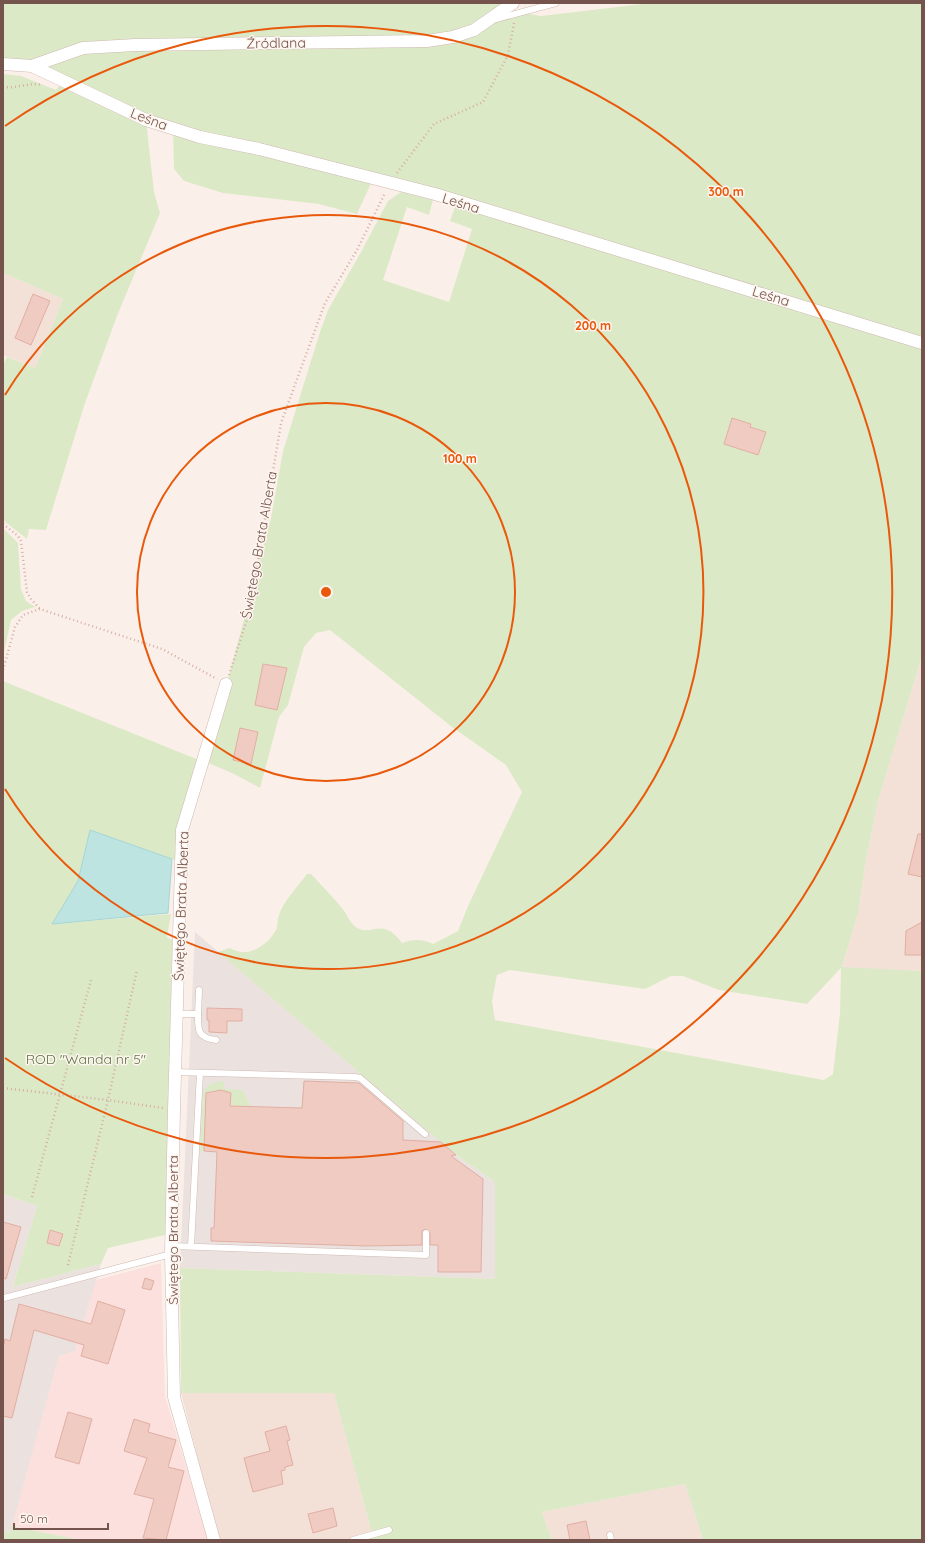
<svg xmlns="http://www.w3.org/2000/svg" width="925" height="1543" viewBox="0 0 925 1543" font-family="Quicksand,sans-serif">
<rect width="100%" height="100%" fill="#fbf0e9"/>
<g fill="#f3e1d7">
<path d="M3,273L63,299L35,368L3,355Z"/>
<path d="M922,656V971L842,968L858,913L866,860L878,801Z"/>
<path d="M181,1393H334L373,1537L363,1540H219Z"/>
<path d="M685,1484L703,1540H552L542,1512Z"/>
</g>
<path fill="#fbe0dd" d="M161,1263L165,1396L208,1540H81L11,1526L59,1356L75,1351L96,1280Z"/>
<g fill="#ebe2df">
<path d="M195,932L456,1155L495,1182V1279L180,1268Z"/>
<path d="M3,1194L37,1206L13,1287L101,1264L75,1351L59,1356L10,1533L3,1531Z"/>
</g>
<g fill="#dce9c7" fill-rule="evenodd">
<path d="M3,3H503L487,22L427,41L474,30L523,13L541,16L651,3H922V656L878,801L866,860L858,913L842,967L922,971V1540H703L685,1484L542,1512L552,1540H363L373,1537L334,1393H181L180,1268L495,1279V1182L456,1155L218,952L230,948C247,959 267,946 276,930C278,926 277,920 279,915C283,902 298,886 307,874H311L314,877C324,888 336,900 345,912C348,917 351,924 356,927C370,938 382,915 402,943C413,939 423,939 433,944L458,931L468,906L522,792L506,765L452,727L330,630L316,633L304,647L288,705L279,717L260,788L234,774L206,762L271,518L283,451L320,332L328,310L361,252L388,201L401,192L433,200L429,215L407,207L383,280L449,302L472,229L450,221L457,202L373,179L357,214L319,204L223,193L184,181L174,169L173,129L146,120L154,192L160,213L117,316L85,403L46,530L29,529L27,539L3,520V365L7,357L35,368L63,299L3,273V74L21,76L56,90L63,81L43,71L57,57L3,64ZM841,968L840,1013L833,1074L824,1080L495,1020L492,1001L497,975L510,970L645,989L671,976H683L719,990L807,1004Z"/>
<path d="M3,528L18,543L21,589L26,601L35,607L22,611L11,620L3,657Z"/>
<path d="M3,681L199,760L175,860L90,830L78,881L53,924L171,914L167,937L172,940V953L165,1235L108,1248L101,1264L13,1287L37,1206L3,1194Z"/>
<path d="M224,1081L225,1089L243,1090L251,1107L230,1106L231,1093L221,1090L206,1093L204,1151L200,1152L203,1095C206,1083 213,1082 224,1081Z"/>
<path d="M11,1526L81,1540H3V1531L10,1533Z"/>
</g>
<path fill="#bee4e2" stroke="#a4d6d4" d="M90,830L172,859L168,913L52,924L78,881Z"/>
<g fill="#f0cbc2" stroke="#e1aea3">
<path d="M33,294L50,301L31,345L15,338Z"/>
<path d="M732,418L751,424L750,427L766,432L758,455L724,444Z"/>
<path d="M263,664L287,668L277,710L255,705Z"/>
<path d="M240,728L258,732L251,764L233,760Z"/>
<path d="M918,834H922V877L908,874Z"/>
<path d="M922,922V955H905L906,931Z"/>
<path d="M207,1008L242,1009V1021H227V1033L209,1032V1020H207Z"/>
<path d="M304,1081L359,1083L403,1121V1140L441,1142L456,1155L451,1156L483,1179L481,1272H438V1245H430V1233L426,1229L422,1231V1245L366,1246L211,1241V1228H214L217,1152L204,1151L206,1093L221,1090L231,1093L230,1106L302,1108Z"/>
<path d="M3,1222L21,1227L6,1279L3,1278Z"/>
<path d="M50,1230L63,1234L59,1246L47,1243Z"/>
<path d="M145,1278L154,1281L151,1290L142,1288Z"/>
<path d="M98,1301L125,1310L108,1364L81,1356L84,1345L34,1330L12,1418L3,1416V1348L5,1339L10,1341L19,1304L91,1324Z"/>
<path d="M68,1412L92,1419L79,1464L55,1457Z"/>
<path d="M134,1419L150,1424L148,1432L176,1440L168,1467L184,1471L166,1540L143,1538L154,1499L134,1494L147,1458L124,1451Z"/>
<path d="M286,1426L290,1440L287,1441L293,1465L285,1467V1470L281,1471L283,1484L253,1492L244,1458L270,1451L265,1432Z"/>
<path d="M333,1508L337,1526L313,1533L308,1514Z"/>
<path d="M586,1521L590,1540H570L567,1525Z"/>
</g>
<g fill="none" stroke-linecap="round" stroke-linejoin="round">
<g stroke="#cfb9b1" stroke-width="7">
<g id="service">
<path d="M496,19L556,3"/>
<path d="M177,1014H198L199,990"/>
<path d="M198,1014C198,1030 197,1038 216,1040"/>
<path d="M175,1072L355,1077L360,1078L425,1134"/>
<path d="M172,1246L426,1255V1233"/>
<path d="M191,1246L200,1073"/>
<path d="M4,1298L171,1254"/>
<path d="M610,1535L611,1540"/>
<path d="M353,1540L389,1530"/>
</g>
</g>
<g stroke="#cfb9b1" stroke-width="13">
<g id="minor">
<path d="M3,64L32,66L146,120L200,137L259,149L435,194L922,343"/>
<path d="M32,66L83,48L135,45L427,41L453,37L474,30L513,3"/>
<path d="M214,1540L174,1397L171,1254L174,1110L182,830L226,684"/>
</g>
</g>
<g stroke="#d5aea4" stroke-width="2.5" stroke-dasharray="1 3" stroke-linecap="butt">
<path d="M3,87C16,89 29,82 42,85"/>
<path d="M397,173L434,124L483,102L508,55L514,23"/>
<path d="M3,524L18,536L21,541L27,592L31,599L40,609"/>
<path d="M3,670L15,627L23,615L40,609L162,649L217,679"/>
<path d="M229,675L250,610L281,423L325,303L357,250L385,193"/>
<path d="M3,1088L108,1100L163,1108"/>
<path d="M32,1197L91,980"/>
<path d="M68,1265L108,1100L137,970"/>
</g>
<use href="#service" stroke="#fff" stroke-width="6"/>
<use href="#minor" stroke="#fff" stroke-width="12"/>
</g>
<g fill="none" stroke="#e8590c" stroke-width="2">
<circle cx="326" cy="592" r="189"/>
<path d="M5 395A377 377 0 1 1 5 789"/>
<path d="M5 126A566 566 0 1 1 5 1058"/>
</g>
<g text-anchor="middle" stroke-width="3" stroke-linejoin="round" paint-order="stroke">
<g font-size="14" fill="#75544d" stroke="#fef5ef">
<text transform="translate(276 43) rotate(-1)" y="5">Źródlana</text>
<text transform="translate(149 119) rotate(21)" y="5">Leśna</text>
<text transform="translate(461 203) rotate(17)" y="5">Leśna</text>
<text transform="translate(771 296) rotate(17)" y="5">Leśna</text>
<text transform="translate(259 545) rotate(-80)" y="5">Świętego Brata Alberta</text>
<text transform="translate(181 906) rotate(-88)" y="5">Świętego Brata Alberta</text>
<text transform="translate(173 1230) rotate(-90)" y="5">Świętego Brata Alberta</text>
</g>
<g font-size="14" fill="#5f7946" stroke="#fef5ef">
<text x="86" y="1064">ROD "Wanda nr 5"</text>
</g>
</g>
<circle cx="326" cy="592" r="6" fill="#e8590c" stroke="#fef5ef" stroke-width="2"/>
<g font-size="12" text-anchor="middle" font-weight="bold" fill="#e8590c" stroke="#fef5ef" stroke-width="3" stroke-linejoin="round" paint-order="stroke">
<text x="726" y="196">300 m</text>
<text x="593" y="330">200 m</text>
<text x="460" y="463">100 m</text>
</g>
<rect width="925" height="1543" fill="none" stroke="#75544d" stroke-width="8"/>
<path d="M14 1523v6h94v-6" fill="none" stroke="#75544d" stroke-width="2"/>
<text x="20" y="1523" font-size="12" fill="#75544d" stroke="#fef5ef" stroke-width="3" paint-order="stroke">50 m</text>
</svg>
